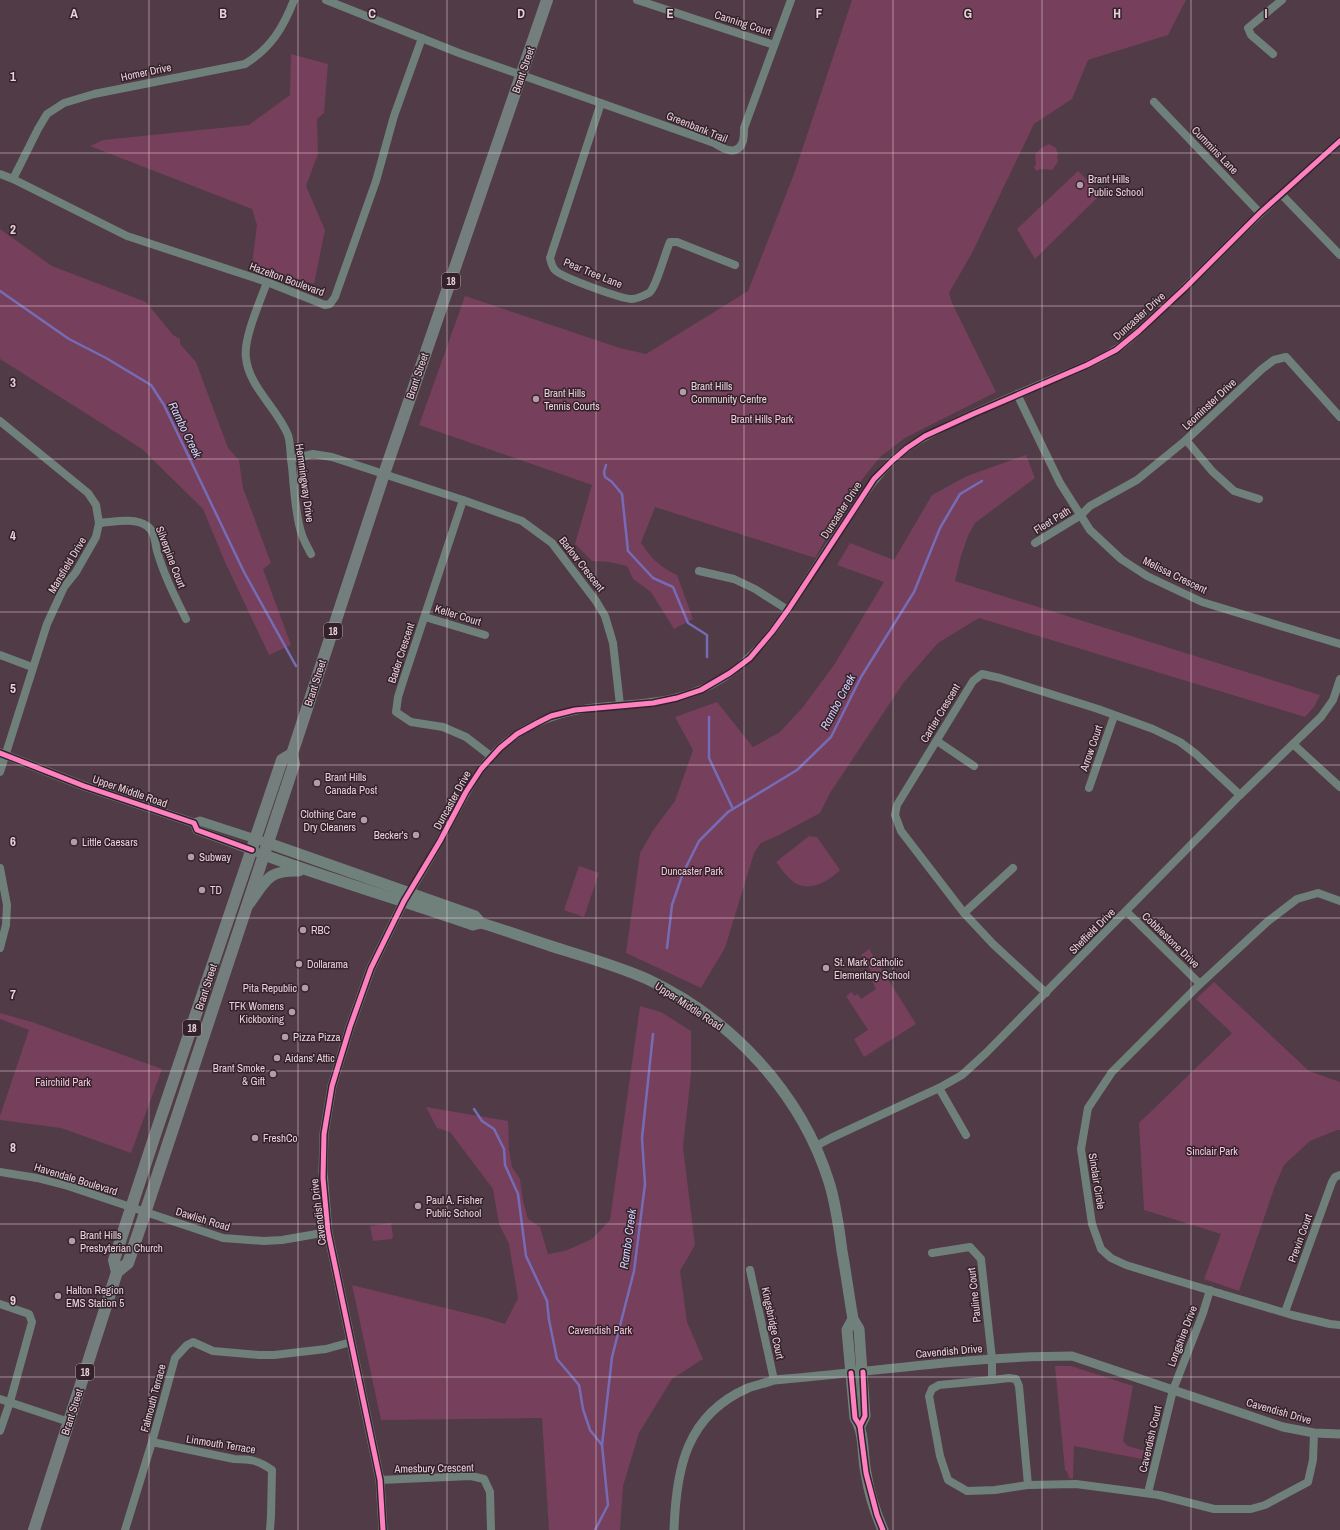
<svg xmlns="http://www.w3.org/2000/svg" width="1340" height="1530" viewBox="0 0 1340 1530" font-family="'Archivo Narrow',sans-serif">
<rect width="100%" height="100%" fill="#503b46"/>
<g fill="#763f5c">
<path d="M852,0H1186L1168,35L1088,60L1072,99L1034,124L972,253L949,293L952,303L996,392L905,438L880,457L861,481L839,515L815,558L655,507L641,543C653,560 659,566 677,575L693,619L674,629L651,592L633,579L627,566L609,562L592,561L575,544L592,485L419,425L465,296L620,348L646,354L748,291L794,174Z"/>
<path d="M291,54L328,64L324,113L317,119L318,154L306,186L325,230L314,284L252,264L257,225L252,209L90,146L103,140L249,125L290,95Z"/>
<path d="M1049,144L1056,148L1058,155L1057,156L1058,162L1052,170L1042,169L1036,171L1034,167L1036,164L1035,155L1041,148Z"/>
<path d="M1078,171L1101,194L1035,259L1017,229Z"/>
<path d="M0,229L52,266L146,302L173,335L180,339V344L196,362L228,448L239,460L243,488L271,563L263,569L291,645L269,655L225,562L203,509L142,449L0,359Z"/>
<path d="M1026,455L1035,478L975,523L968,536L961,556L955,581L1320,695L1314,707L1305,717L979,618L938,643L904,682L830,793L820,813L779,835L761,843L754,853L725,948L701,988L626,953L640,853L654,829L675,801L693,750L675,717L717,702L753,747L780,732L803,707L834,665L884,582L837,565L850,543L894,560L932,495L967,476Z"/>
<path d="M809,836L817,837L840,870C826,884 804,895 788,877C783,872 780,867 776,862Z"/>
<path d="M579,866L599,873L584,917L564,910Z"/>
<path d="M869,949L916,1024L864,1057L854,1039L868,1030L846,996L852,992L854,996L858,994L861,999L876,989L872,981L876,979L861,955Z"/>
<path d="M1214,982L1309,1071L1340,1082V1130H1337L1310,1141L1284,1165L1275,1186L1239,1291L1204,1279L1221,1234L1144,1210L1139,1123L1232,1033L1196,999Z"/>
<path d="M640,1006L661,1012L691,1031V1075L683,1147L695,1245L680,1271L687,1322L703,1359L672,1379L639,1433L623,1486L620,1530H549L542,1418L381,1420L352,1285L486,1318L505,1324L518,1298L509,1244L499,1224L493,1189L450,1132L437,1128L426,1107L508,1121L509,1150L512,1167L520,1179L523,1201L528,1219L540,1227L548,1254L565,1251L592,1239L610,1220Z"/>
<path d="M0,1013L32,1022L162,1069L131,1153L61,1128L0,1120V1116L29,1030L0,1019Z"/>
<path d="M391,1223L393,1236L392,1239L373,1241L370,1226Z"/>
<path d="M1055,1366H1071L1133,1386L1123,1441L1128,1446L1145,1451L1142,1459L1074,1446L1073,1479L1069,1478L1067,1471L1065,1470Z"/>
</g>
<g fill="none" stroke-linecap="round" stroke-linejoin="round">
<g stroke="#766cb5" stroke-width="2.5">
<path d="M0,291L69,339L106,358L151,385L164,405L244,572L296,666"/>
<path d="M606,465L604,472L605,477L612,482L622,494L628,551L653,578L673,587L688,623L707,635V657"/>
<path d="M709,717V758L733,809"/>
<path d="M667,948L672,905L683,873L699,841L728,812L797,770L831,737L861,677L914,592L940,528L960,494L982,481"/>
<path d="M474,1109L482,1121L494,1129L504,1149L505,1165L518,1194L526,1256L547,1301L549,1320L557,1359L579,1385L583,1409L590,1430L602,1445"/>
<path d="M595,1530L608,1505L602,1445L612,1357L634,1271L645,1184L642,1138L653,1034"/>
</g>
<g stroke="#6e8079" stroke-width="8">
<path d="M326,0L459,53L714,143C723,149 738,157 743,141C744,137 744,132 744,128L791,0"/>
<path d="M637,0L774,45"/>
<path d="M1273,54L1251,35L1248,28L1282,0"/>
<path d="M1154,102L1260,213"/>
<path d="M601,103L550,258C551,262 552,267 555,270C561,277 621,299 632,299C636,299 645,295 649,293C656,288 665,253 670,242H677L735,265"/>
<path d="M0,174L13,179L127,236L267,282L325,305L330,304L335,297L376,181L394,116L422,38"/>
<path d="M13,179L38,129L47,114L64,103L94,94L245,64C271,48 283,28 294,0"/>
<path d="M1281,194L1340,255"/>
<path d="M267,282C260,302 243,339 246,358C249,387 277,408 288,435C291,444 290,456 292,466C294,486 295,516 302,535C304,541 308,548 311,554"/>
<path d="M1017,394L1060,483L1090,530L1121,559L1147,576L1202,602L1340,644"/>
<path d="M0,421L88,493L96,505L99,523L96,537L76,572L64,587L47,624L0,772"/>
<path d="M1186,440L1212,471L1234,491L1259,499"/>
<path d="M291,459L313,454L332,457L463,500L522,521L552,543L596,601L605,616L613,643L620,705"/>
<path d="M463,500L405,675L398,697L396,712L411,722L443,727L466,737L492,757"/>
<path d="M99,523C114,522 134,517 147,526C155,531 155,543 157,551C164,575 175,597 186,619"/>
<path d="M1035,543L1081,515L1090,506L1137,480L1186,440L1262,369L1274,360L1286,357L1340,417"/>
<path d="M699,571L734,579L755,589L788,610"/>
<path d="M425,617L485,635"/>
<path d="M0,655L32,667"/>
<path d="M937,741L974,766"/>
<path d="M1293,744L1340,787"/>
<path d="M1089,788L1114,716"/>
<path d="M0,868L7,905L6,925L0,948"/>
<path d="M407,897C419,877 431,858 442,837C454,815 465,793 479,772C510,727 556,710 609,706C654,703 695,700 733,671C762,649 782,620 801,590C818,563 835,537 853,511C867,490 877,475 896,457C913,442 934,432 955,422C987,407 1020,393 1053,379C1074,371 1096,362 1115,350C1131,340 1144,326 1158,313C1181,292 1203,270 1225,248C1262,210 1301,176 1340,141"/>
<path d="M1340,901L1318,893L1297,899L1267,922L1200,984L1112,1072L1088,1108L1081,1149L1092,1224L1101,1249L1111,1258L1126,1265L1165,1277L1292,1315L1330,1324L1340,1325"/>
<path d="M1127,912L1200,984"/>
<path d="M964,913L1013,868"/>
<path d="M1046,993L993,944L964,913L901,831L895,815L897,805L973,681L982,674L1000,678L1098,709L1153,729L1180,742L1196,754L1240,795"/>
<path d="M939,1088L966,1135"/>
<path d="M816,1146L831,1138L939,1088L962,1075L986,1053L1240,795L1321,717L1333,700L1340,679"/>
<path d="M0,1172L37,1178L68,1186L223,1238L264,1241L282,1240L328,1232"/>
<path d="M932,1253L970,1247L981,1259L992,1359V1380"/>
<path d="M750,1270L774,1380"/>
<path d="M0,1304L29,1314L32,1322L10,1402L0,1431"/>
<path d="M1285,1312L1332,1182L1335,1177L1340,1175"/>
<path d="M0,1399L69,1422"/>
<path d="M152,1442L234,1459C250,1459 258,1460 272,1470L271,1516L270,1530"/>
<path d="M380,1480L471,1476L484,1479L490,1492L491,1530"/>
<path d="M1028,1485L1019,1386L1016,1379L1009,1378L992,1380L939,1385L932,1389L929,1396L940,1456L948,1480L967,1491L995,1490L1028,1485L1076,1484L1159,1495L1214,1509H1251L1265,1505L1308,1482L1313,1460L1314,1433"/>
<path d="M1148,1493L1173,1390L1203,1313L1210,1290"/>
<path d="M125,1530L152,1442L175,1358L187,1345L193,1342L213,1351L259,1355H274L326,1349L351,1342"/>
</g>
<g stroke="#6e8079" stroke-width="9">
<path d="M0,753L84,786L194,823L200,821L268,843"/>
<path d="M194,823L197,830L264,855"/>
<path d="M383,1530L380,1480L328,1232L323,1171L324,1134L332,1086L350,1027L371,968L404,901"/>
<path d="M674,1530C676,1469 686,1415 748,1388C756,1385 766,1383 774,1380C874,1372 972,1356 1072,1356L1283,1427L1314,1433L1340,1434"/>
</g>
<g stroke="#70817c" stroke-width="11">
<path d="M268,843L475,916L481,923C511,932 540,943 570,952C596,960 622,968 647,979C731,1018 801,1093 829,1182C836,1204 839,1228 842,1251C846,1273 849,1296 853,1319L859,1329L865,1416L860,1426"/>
<path d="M264,855C333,880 404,901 473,925L481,923"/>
<path d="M249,904C266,881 267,870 299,871"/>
<path d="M853,1319L847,1330L855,1418C865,1433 862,1455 866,1473C869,1492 875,1512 883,1530"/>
</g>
<g stroke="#747f7d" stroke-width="12">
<path d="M117,1272L128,1263L142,1222L294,764L292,754L384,474L547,0"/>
<path d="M34,1530L117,1272L114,1260L156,1132L282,760L292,754"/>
</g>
<g stroke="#33222a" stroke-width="8">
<g id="cycleway">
<path d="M0,753L84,786L194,823L197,830L252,850"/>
<path d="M851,1373L855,1418L860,1426L866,1473L877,1515L883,1530"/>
<path d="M860,1426L865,1416L863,1372"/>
<path d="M383,1530L380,1480L328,1232L323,1178L324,1134L332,1086L350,1027L371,968L404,901L440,841L466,792L481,769L500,748L517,734L537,723L551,716L575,710L653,703L677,698L701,690L730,673L750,658L772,632L788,610L874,479L893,460L907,448L925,436L973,414L1087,365L1116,350L1139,331L1185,288L1260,213L1340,141"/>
</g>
</g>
<use href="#cycleway" stroke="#ff80c0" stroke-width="5"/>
</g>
<path fill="none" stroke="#e9d1dc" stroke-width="1" stroke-opacity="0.55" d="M149,0V1530M298,0V1530M447,0V1530M596,0V1530M744,0V1530M893,0V1530M1042,0V1530M1191,0V1530M0,153H1340M0,306H1340M0,459H1340M0,612H1340M0,765H1340M0,918H1340M0,1071H1340M0,1224H1340M0,1377H1340"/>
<g fill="#b39ca8" stroke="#33222a" stroke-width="1.5">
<circle cx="1080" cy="185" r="4"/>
<circle cx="683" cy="392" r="4"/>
<circle cx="536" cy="399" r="4"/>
<circle cx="317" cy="783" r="4"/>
<circle cx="364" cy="820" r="4"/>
<circle cx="416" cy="835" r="4"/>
<circle cx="74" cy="842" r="4"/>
<circle cx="191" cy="857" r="4"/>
<circle cx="202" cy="890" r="4"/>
<circle cx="303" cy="930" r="4"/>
<circle cx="299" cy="964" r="4"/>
<circle cx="826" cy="968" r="4"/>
<circle cx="305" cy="988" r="4"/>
<circle cx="292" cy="1012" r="4"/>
<circle cx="285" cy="1037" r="4"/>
<circle cx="277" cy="1058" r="4"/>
<circle cx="273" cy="1074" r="4"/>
<circle cx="255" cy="1138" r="4"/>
<circle cx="418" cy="1206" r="4"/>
<circle cx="72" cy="1241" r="4"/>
<circle cx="58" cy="1296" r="4"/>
</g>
<g text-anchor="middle" stroke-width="3" stroke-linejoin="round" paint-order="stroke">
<g fill="#33222a" stroke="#b29ca7" stroke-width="1">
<rect x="442" y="273" width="18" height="16" rx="3"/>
<rect x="324" y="623" width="18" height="16" rx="3"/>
<rect x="183" y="1020" width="18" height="16" rx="3"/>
<rect x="76" y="1364" width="18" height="16" rx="3"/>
</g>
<g font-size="10" font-weight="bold" fill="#e9d1dc">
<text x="451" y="285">18</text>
<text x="333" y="635">18</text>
<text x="192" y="1032">18</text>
<text x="85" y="1376">18</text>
</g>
<g font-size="11" fill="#e9d1dc" stroke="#33222a">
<text transform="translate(743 23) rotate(18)" y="4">Canning Court</text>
<text transform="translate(523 70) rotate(-71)" y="4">Brant Street</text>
<text transform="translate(146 72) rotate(-12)" y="4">Homer Drive</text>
<text transform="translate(697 127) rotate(22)" y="4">Greenbank Trail</text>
<text transform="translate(1215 150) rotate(46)" y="4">Cummins Lane</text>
<text transform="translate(593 273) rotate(22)" y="4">Pear Tree Lane</text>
<text transform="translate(287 279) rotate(20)" y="4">Hazelton Boulevard</text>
<text transform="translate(1139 316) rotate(-42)" y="4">Duncaster Drive</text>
<text transform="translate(417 376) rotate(-71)" y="4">Brant Street</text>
<text transform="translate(1209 404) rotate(-43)" y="4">Leominster Drive</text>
<text transform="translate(305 483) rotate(82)" y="4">Hemmingway Drive</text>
<text transform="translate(841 510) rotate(-57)" y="4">Duncaster Drive</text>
<text transform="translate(1052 520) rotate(-32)" y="4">Fleet Path</text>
<text transform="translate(171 557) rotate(69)" y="4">Silverpine Court</text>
<text transform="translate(582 564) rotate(52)" y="4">Barlow Crescent</text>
<text transform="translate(67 565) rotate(-59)" y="4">Mansfield Drive</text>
<text transform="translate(1175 575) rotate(26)" y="4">Melissa Crescent</text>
<text transform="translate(458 615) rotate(17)" y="4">Keller Court</text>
<text transform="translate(401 653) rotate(-72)" y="4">Bader Crescent</text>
<text transform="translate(315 683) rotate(-72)" y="4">Brant Street</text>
<text transform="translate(940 713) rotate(-59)" y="4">Cartier Crescent</text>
<text transform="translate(1091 748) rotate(-71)" y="4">Arrow Court</text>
<text transform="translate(130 791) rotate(19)" y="4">Upper Middle Road</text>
<text transform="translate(452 800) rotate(-61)" y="4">Duncaster Drive</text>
<text transform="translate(1092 931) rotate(-45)" y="4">Sheffield Drive</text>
<text transform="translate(1171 940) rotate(44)" y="4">Cobblestone Drive</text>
<text transform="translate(206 987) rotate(-72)" y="4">Brant Street</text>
<text transform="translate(689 1006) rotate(33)" y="4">Upper Middle Road</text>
<text transform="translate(76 1179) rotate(17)" y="4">Havendale Boulevard</text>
<text transform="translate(1097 1181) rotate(81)" y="4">Sinclair Circle</text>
<text transform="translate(318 1212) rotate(-97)" y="4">Cavendish Drive</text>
<text transform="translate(203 1219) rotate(17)" y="4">Dawlish Road</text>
<text transform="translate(1300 1238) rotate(-70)" y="4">Previn Court</text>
<text transform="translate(974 1295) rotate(-96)" y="4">Pauline Court</text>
<text transform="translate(773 1323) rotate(78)" y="4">Kingsbridge Court</text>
<text transform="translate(1182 1336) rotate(-69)" y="4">Longshire Drive</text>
<text transform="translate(949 1351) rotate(-5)" y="4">Cavendish Drive</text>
<text transform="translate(153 1398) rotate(-75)" y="4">Falmouth Terrace</text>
<text transform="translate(1279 1411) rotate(16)" y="4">Cavendish Drive</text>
<text transform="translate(72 1412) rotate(-72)" y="4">Brant Street</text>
<text transform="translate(1150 1439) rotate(-77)" y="4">Cavendish Court</text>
<text transform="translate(221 1444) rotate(9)" y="4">Linmouth Terrace</text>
<text transform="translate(434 1468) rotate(-1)" y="4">Amesbury Crescent</text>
</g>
<g font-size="11" fill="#e9d1dc" stroke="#33222a" text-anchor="start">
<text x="1088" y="183">Brant Hills<tspan x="1088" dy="13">Public School</tspan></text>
<text x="691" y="390">Brant Hills<tspan x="691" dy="13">Community Centre</tspan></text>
<text x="544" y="397">Brant Hills<tspan x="544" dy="13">Tennis Courts</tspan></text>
<text x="325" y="781">Brant Hills<tspan x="325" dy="13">Canada Post</tspan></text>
<text x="356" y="818" text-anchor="end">Clothing Care<tspan x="356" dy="13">Dry Cleaners</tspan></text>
<text x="408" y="839" text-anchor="end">Becker's</text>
<text x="82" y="846">Little Caesars</text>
<text x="199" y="861">Subway</text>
<text x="210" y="894">TD</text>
<text x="311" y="934">RBC</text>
<text x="834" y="966">St. Mark Catholic<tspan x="834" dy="13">Elementary School</tspan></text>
<text x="307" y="968">Dollarama</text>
<text x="297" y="992" text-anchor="end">Pita Republic</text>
<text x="284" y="1010" text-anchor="end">TFK Womens<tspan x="284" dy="13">Kickboxing</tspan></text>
<text x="293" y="1041">Pizza Pizza</text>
<text x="285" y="1062">Aidans' Attic</text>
<text x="265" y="1072" text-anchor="end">Brant Smoke<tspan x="265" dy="13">&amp; Gift</tspan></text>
<text x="263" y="1142">FreshCo</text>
<text x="426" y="1204">Paul A. Fisher<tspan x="426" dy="13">Public School</tspan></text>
<text x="80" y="1239">Brant Hills<tspan x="80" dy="13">Presbyterian Church</tspan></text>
<text x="66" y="1294">Halton Region<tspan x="66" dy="13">EMS Station 5</tspan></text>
</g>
<g font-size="11" fill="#f4c6dd" stroke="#33222a">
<text x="762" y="423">Brant Hills Park</text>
<text x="692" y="875">Duncaster Park</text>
<text x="63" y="1086">Fairchild Park</text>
<text x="1212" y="1155">Sinclair Park</text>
<text x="600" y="1334">Cavendish Park</text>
</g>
<g font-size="12" font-style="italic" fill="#d4d2fd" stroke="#33222a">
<text transform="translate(185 430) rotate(64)" y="4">Rambo Creek</text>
<text transform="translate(838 702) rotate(-62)" y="4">Rambo Creek</text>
<text transform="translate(628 1239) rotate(-82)" y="4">Rambo Creek</text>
</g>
</g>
<g font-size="13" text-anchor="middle" font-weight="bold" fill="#e9d1dc" stroke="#33222a" stroke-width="3" stroke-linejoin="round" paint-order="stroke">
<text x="74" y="18">A</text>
<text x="223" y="18">B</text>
<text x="372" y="18">C</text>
<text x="521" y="18">D</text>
<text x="670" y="18">E</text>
<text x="819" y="18">F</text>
<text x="968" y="18">G</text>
<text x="1117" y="18">H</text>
<text x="1266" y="18">I</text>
<text x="13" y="81">1</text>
<text x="13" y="234">2</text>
<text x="13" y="387">3</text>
<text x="13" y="540">4</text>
<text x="13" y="693">5</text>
<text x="13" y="846">6</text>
<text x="13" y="999">7</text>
<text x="13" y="1152">8</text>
<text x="13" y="1305">9</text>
</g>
</svg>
